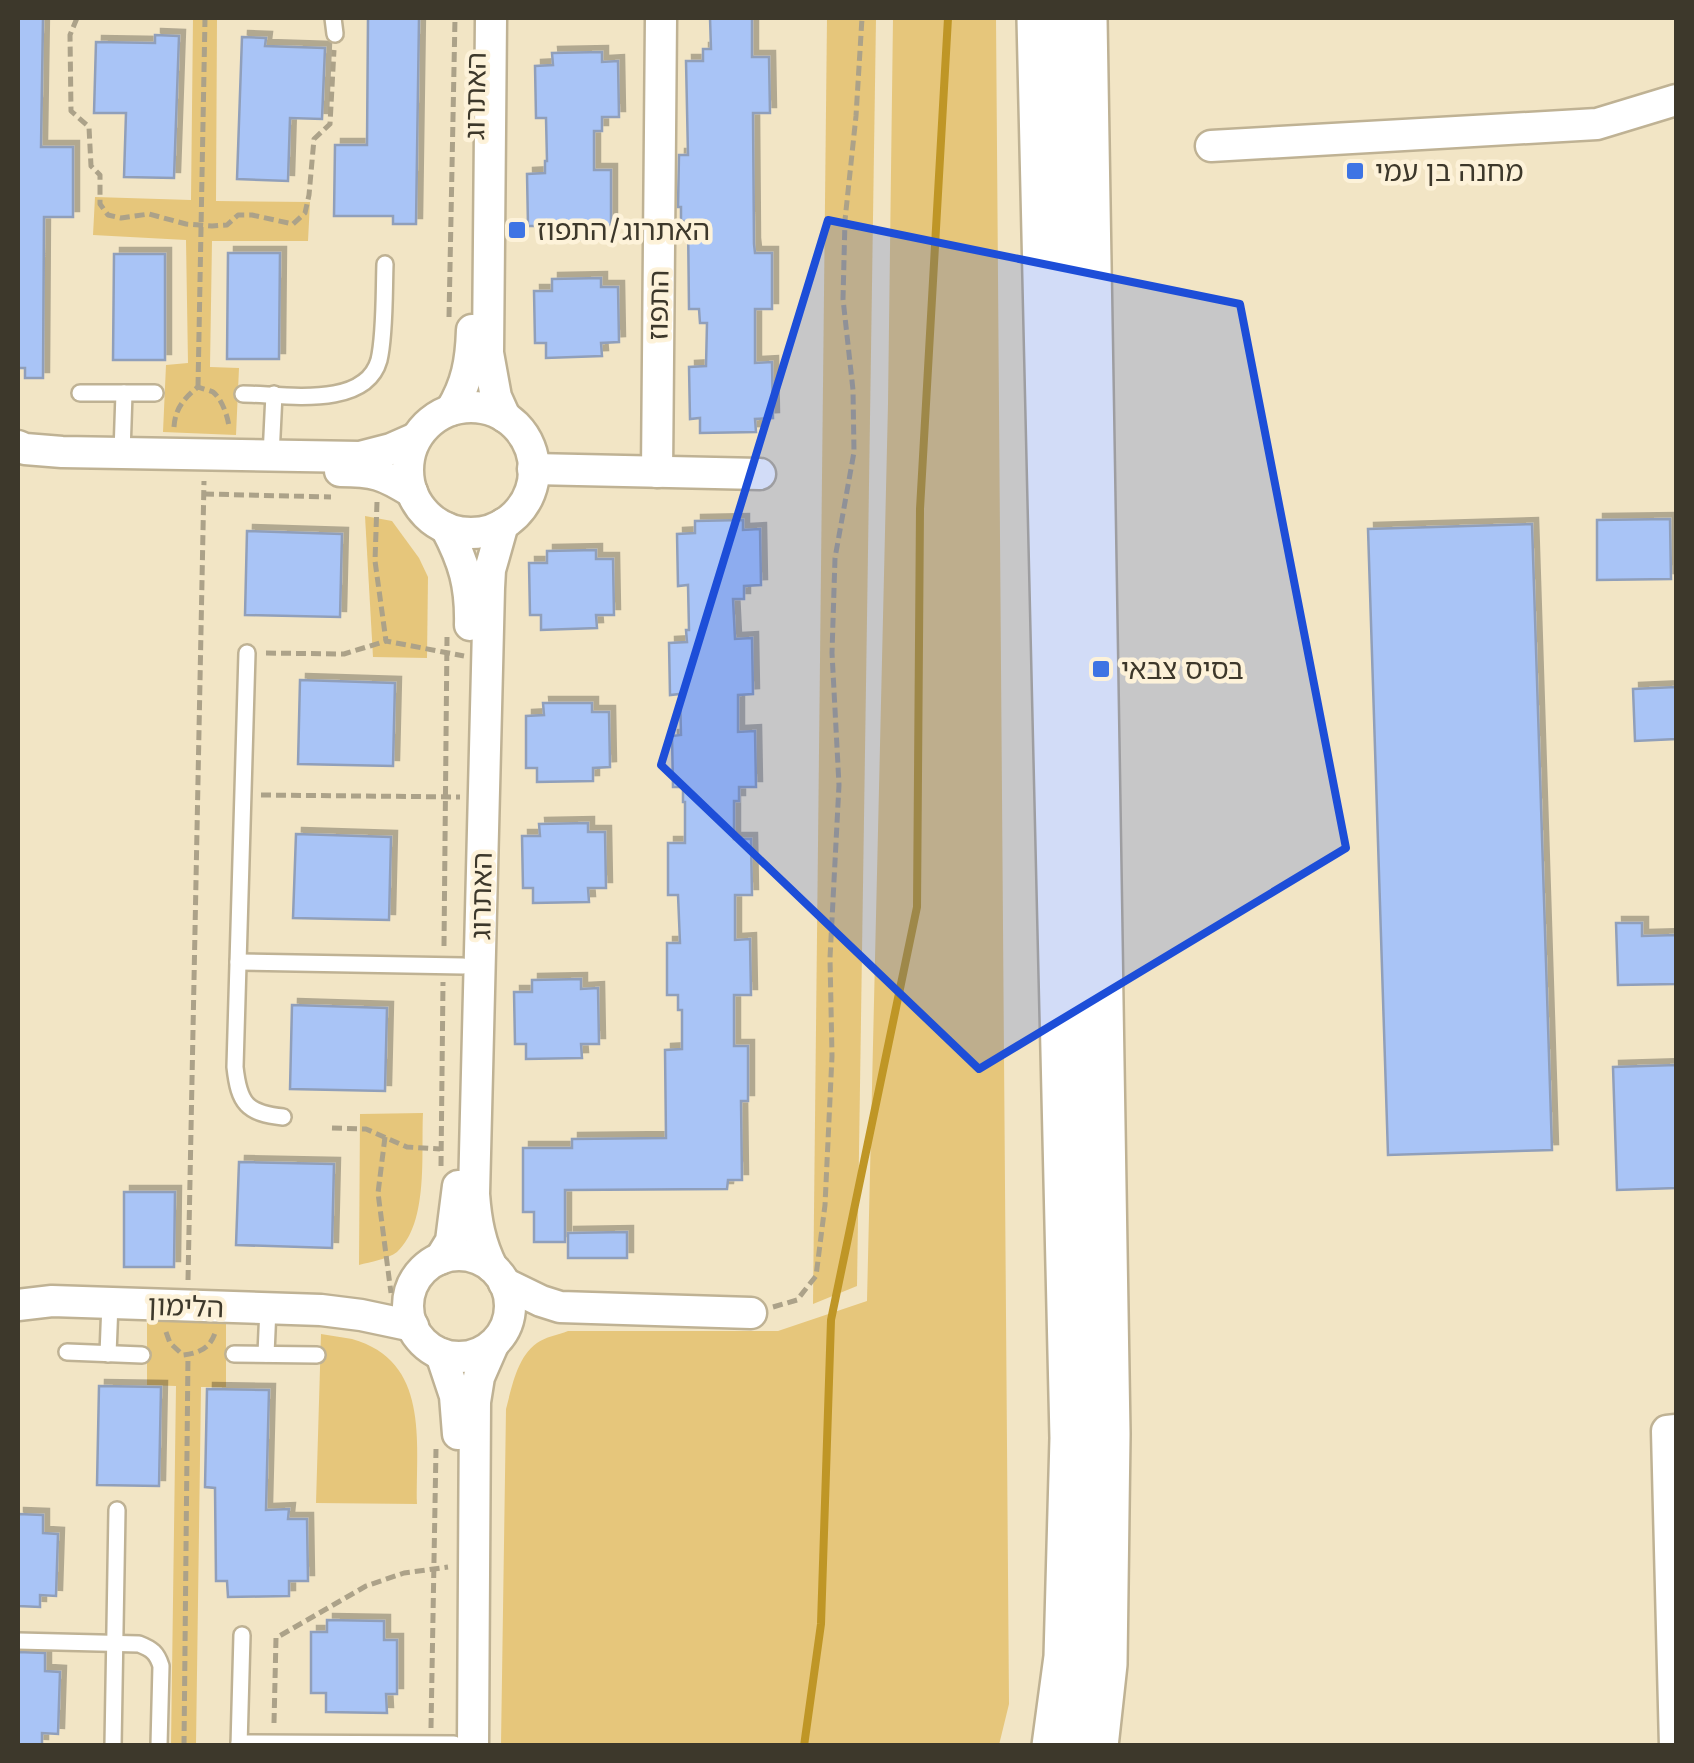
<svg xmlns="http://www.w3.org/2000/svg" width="1694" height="1763" viewBox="0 0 1694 1763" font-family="'Fira Sans','Noto Sans Hebrew',sans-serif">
<defs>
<filter id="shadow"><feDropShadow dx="6" dy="-6" stdDeviation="0" flood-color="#0004"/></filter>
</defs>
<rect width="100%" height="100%" fill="#f2e5c5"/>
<g fill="#e6c67b">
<path d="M193,18H217L216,201L310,202L308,241H212L210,367L239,368L236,435L163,432L166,365L188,363L186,240L93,235L95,197L191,200Z"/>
<path d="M827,18H876L857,1286L813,1304Z"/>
<path d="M893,18H996L1009,1704L999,1745H501L506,1409C512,1387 517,1357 537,1343C545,1337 558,1335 568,1331H778L867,1301L888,404Z"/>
<path d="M365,516L392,521L419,558L428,577L427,658L373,657Z"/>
<path d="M423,1113C421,1153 429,1223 397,1252C388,1259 370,1262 359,1265L360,1114Z"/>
<path d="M147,1321L226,1322V1387H201L196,1745H171L176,1386L147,1385Z"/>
<path d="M321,1334C331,1336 342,1337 352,1339C430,1361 416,1441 417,1504L316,1503Z"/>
</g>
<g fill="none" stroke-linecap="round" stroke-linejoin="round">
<path stroke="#bf9626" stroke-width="8" d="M804,1746L821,1624L831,1320L917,907L920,509L948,18"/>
</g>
<g fill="#a9c4f6" stroke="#909fba" stroke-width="2.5" filter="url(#shadow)">
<path d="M18,18H43L41,147H73V217H44L43,378H25V368H18Z"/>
<path d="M368,18H419L416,224H393V216H334L335,145H367Z"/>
<path d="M710,18H752V57H769L770,113H753L754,244L755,253H772V309H755V363L772,362L773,418L755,419L756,432L700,433V418L690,419L689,367L706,366L707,323H700L699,309H689L688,221H681V207H678L679,155H688L686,61H703V49H711Z"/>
<path d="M155,35L179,36L174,178L124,177L126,113H94L96,42L155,43Z"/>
<path d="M242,37L266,38L265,46L325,48L322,119L290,118L288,181L237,179Z"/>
<path d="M602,52V62L618,61L619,117H602V131H594V170H611V225L594,226L595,239L539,240L538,226H528L527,174L545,173V161H547L546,118H536L535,66L553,65L552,53Z"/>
<path d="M228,253H280L279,359H227Z"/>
<path d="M114,254H165V360H113Z"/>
<path d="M601,278V287H618L619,342L601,343L602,356L546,358V343H535L534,291H552V279Z"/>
<path d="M1670,519L1671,579L1597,580V520Z"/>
<path d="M743,520V530L760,529L761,585L744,586V599H733L735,639L752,638L753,694L738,695V732L755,731L756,787H739V801H734V839H751L752,895H735V940L750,939L751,995H734V1046H748V1101H741L742,1180H728L727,1189L565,1190V1242H534V1212H523V1148H572V1139L666,1138L665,1050L682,1049V1010H678V995H667V943H680L678,895H668V843H685V802H683V787H673L672,736L681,735L680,694L670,695L669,643L687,642L686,630H689L688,585L678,586L677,534L695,533V521Z"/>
<path d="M1532,524L1552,1150L1388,1155L1368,529Z"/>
<path d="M247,531L342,534L340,617L245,615Z"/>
<path d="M596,550V559H613L614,615H596L597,628L541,630V615H530L529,563H547V551Z"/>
<path d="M300,680L395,683L393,766L298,764Z"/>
<path d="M1676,687V739L1635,741L1633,689Z"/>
<path d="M543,703H592V712H609L610,767L593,768V781L537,782V768H526V716L544,715Z"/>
<path d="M588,823V832H605L606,888H588L589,902L533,903V888H523L522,836H540L539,824Z"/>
<path d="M296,834L391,837L389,920L293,918Z"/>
<path d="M1616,923H1642V936L1676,935V984L1618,985Z"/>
<path d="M581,979V989L598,988L599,1044H581L582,1058L526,1059V1044H515L514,992H532V980Z"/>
<path d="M292,1005L387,1008L385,1091L290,1089Z"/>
<path d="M1676,1065V1188L1617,1190L1613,1067Z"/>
<path d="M239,1162L334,1164L332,1248L236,1245Z"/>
<path d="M124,1192H175L174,1267H124Z"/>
<path d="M627,1232V1258H568V1233Z"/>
<path d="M99,1386L161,1387L159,1486L97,1485Z"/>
<path d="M207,1389L269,1390L266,1510L289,1509L288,1519H307L308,1581H289V1596L228,1597L227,1581H216L215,1488L205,1487Z"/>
<path d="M18,1514L43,1515V1533L58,1534L56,1596L40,1595V1607L18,1606Z"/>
<path d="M327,1620L384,1621V1640H397V1694H386L387,1713L326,1712V1693H311V1632H327Z"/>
<path d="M18,1652L45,1653V1671L60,1672L58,1734L42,1733V1745L18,1744Z"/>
</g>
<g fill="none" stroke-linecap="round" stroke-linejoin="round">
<g stroke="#bfb294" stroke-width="20">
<g id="service">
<path d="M333,18L335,34"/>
<path d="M80,393H155"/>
<path d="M243,394C282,394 365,410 379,360C385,335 384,291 385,264"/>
<path d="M122,453L124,393"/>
<path d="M271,456L274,394"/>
<path d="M247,653L235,1067C239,1104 247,1113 283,1117"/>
<path d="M238,962L463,966"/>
<path d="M67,1352L142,1355"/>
<path d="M108,1354L110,1303"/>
<path d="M234,1354L317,1355"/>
<path d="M266,1354L268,1308"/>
<path d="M18,1641L139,1644C152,1649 157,1653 161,1666L159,1745"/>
<path d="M239,1743L454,1744"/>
<path d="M113,1746L117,1510"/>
<path d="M239,1746L242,1635"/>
</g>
</g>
<g stroke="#bfb294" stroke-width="35">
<g id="minor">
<path d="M491,18L488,353L496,397L505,417"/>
<path d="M1211,146L1597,124L1676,100"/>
<circle cx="471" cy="470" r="63"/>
<path d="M451,410C467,384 471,361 472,330"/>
<path d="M18,446L25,449L62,452L360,457L391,449L416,438"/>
<path d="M533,469L760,474"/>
<path d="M340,471C374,471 383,474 412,492"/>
<path d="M657,472L661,18"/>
<path d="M446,528C464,562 471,586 470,625"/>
<circle cx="459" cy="1306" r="51"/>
<path d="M440,1259L451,1241L458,1186"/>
<path d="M492,1267C480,1243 476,1221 474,1194L489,588L490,570L503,524"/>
<path d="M504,1283L541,1301L560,1307L751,1313"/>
<path d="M18,1305L52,1301L321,1310L361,1315L413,1326"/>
<path d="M441,1354L455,1396L458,1434"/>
<path d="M473,1746L475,1402L479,1377L493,1345"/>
<path d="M1675,1746L1667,1431L1676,1430"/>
</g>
</g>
<g stroke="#bfb294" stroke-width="50">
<g id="primary">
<path d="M1040,18L1073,1438L1067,1657L1055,1746"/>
<path d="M1084,18L1107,1434L1104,1664L1095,1746"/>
</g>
</g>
<g stroke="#aca289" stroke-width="5" stroke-dasharray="10 5" stroke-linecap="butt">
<path d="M77,18L70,35L71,111L89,127L91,166L100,175V204L108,215L121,218L149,214L186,224L212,226L227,225L238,215H252L293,224L305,213L309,195L314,139L330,124L334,50"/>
<path d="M449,317L455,18"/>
<path d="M198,387L205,18"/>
<path d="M174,427C175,409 184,398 198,387C200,388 212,391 213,392C222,399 228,417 229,427"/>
<path d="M204,494L331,497"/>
<path d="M377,502L375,561L386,641L464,656"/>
<path d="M266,653L344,654L386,641"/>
<path d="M261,795L460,797"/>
<path d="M444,946L447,637"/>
<path d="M332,1128L366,1129L407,1147L440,1149"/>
<path d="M385,1137L378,1193L391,1293"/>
<path d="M441,1166L443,982"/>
<path d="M188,1280L204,481"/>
<path d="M773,1307L797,1300L816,1276L825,1205L832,1056L830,958L839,785L832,653L835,558L854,452L853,390L843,299L845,220L856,116L862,18"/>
<path d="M166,1332L170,1343L183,1355C200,1353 211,1348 216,1330"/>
<path d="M274,1723L276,1638L366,1586L404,1573L448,1567"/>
<path d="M431,1728L436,1449"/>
<path d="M184,1746L188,1354"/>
</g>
<use href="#service" stroke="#fff" stroke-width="15"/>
<use href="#minor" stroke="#fff" stroke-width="30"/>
<use href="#primary" stroke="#fff" stroke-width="45"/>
</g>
<path fill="#1d4ed8" fill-opacity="0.2" stroke="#1d4ed8" stroke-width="8" stroke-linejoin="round" d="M828,220L1240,304L1346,848L979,1069L661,765Z"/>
<g fill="#3e74e4" stroke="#fdf2d9" stroke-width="4">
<rect x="1345" y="161" width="20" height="20" rx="5"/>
<rect x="507" y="220" width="20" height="20" rx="5"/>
<rect x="1091" y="659" width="20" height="20" rx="5"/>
</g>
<g text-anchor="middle" stroke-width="9" stroke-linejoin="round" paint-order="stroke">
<g font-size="28" fill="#3d382b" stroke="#fdf2d9">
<text transform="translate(475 96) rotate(-89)" y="10">האתרוג</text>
<text transform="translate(658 305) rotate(-89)" y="10">התפוז</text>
<text transform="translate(481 896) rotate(-89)" y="10">האתרוג</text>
<text transform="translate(186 1306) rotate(2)" y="10">הלימון</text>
</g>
<g font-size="28" fill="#3d382b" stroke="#fdf2d9" text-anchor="start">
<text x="1375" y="181">מחנה בן עמי</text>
<text x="537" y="240">האתרוג/התפוז</text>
<text x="1121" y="679">בסיס צבאי</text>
</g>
</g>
<rect width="1694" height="1763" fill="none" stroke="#3d382b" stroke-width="40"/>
</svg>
